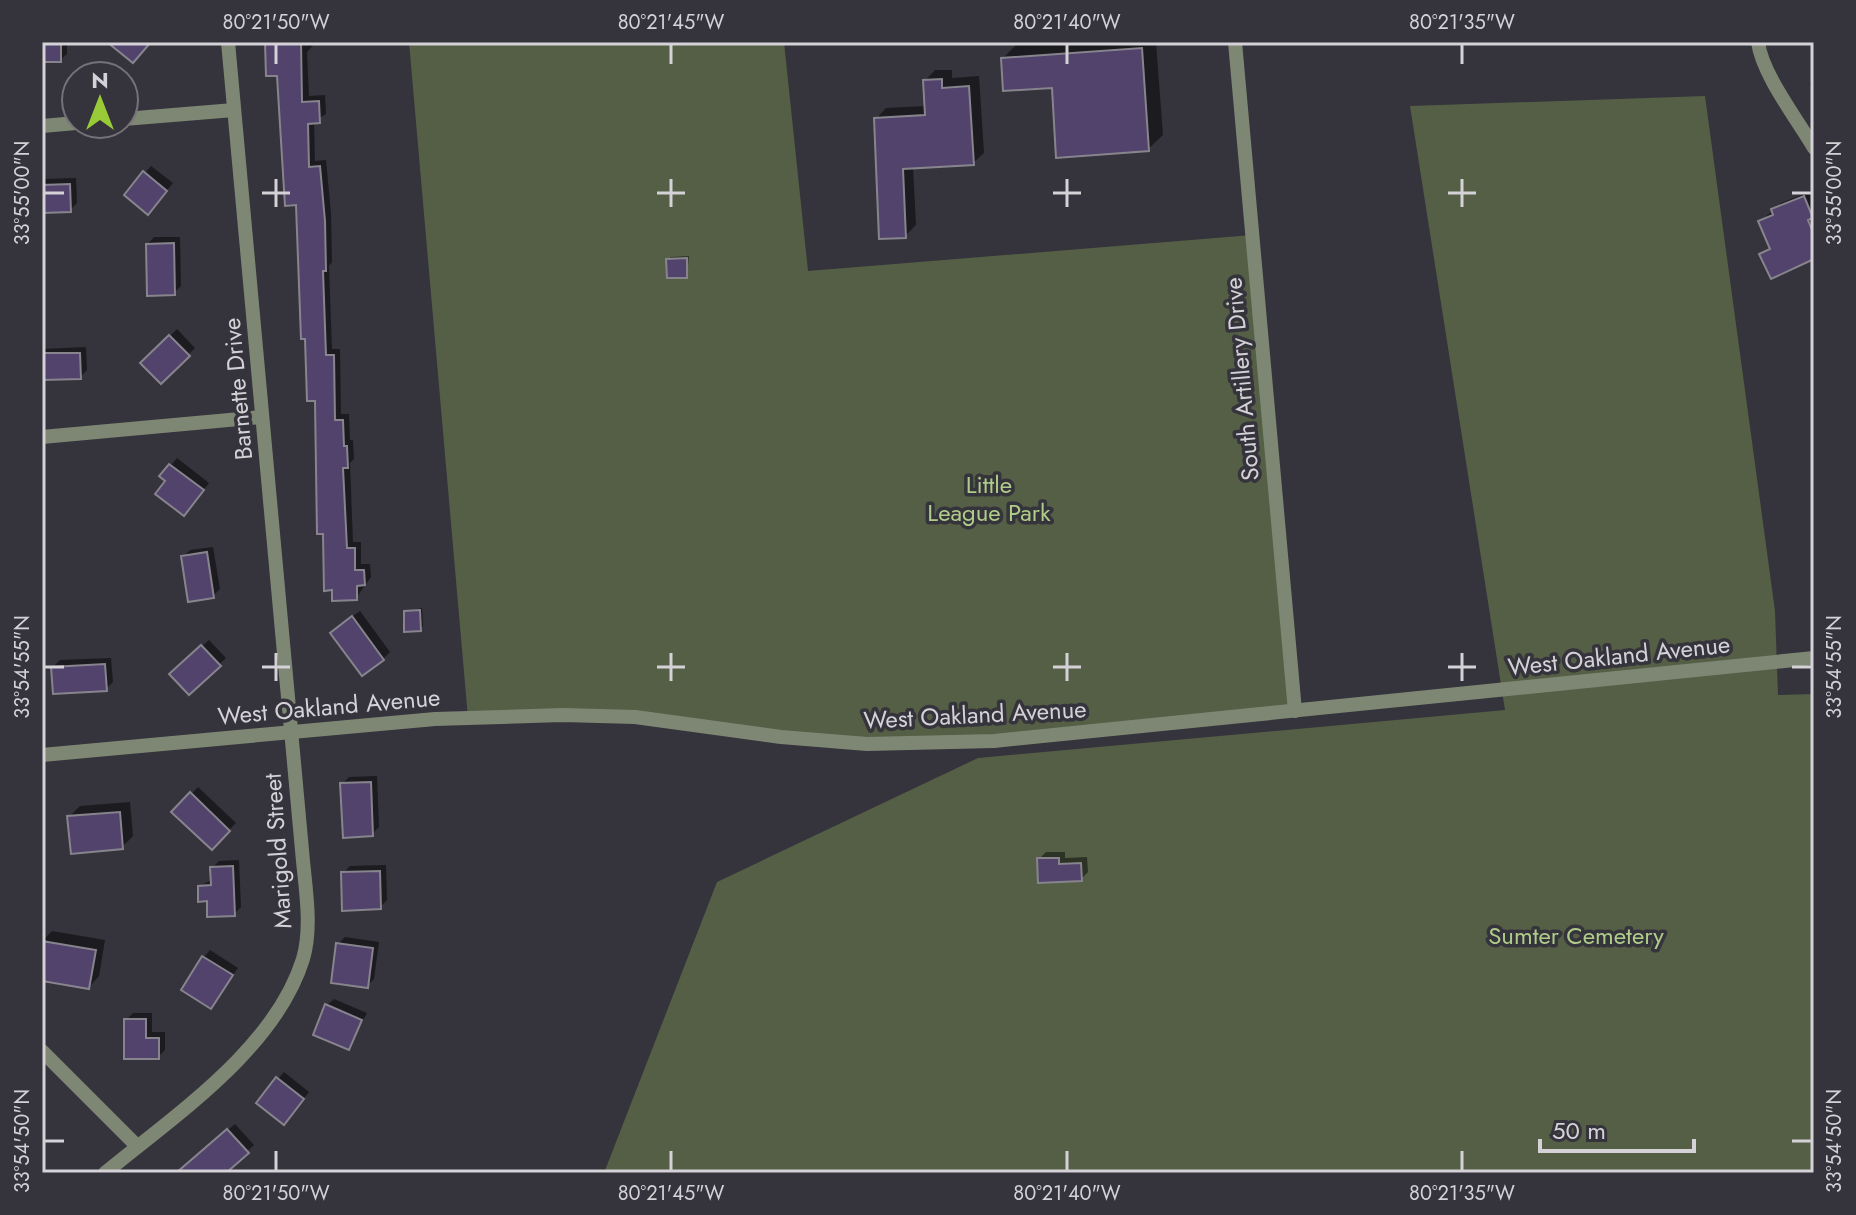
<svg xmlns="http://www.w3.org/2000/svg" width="1856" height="1215" viewBox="0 0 1856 1215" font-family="Jost,sans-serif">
<rect width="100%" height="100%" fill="#35333b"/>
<g fill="#545f46">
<path d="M409,42H784L808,271L1252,235L1295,711L915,744L673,721L468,718Z"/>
<path d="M1705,96L1775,611L1778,695L1814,694V1173H604L717,882L978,758L1505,710L1410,106Z"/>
</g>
<g fill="#0007">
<path d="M42,42H67V54L60,60H42Z"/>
<path d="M267,42H316L307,52L309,96L325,95L326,114L314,121L315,161L326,160L331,213L332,262L329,266L332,349H340L341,414H349L350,440H353L354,459L350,463L353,542H361V564H370L371,577L356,598L317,399L298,203L278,74Z"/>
<path d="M1046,42H1156L1163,135L1148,149L1054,86L1003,58L1017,44Z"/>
<path d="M935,70H952V78L979,76L984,153L973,163L913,167L916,225L905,236L876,119L886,108L926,106L925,81Z"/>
<path d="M1814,79V96L1810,83Z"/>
<path d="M151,166L173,183L155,205L145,173Z"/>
<path d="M76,178L77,203L70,210L42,211L43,179Z"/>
<path d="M1811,191L1814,199V257L1762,255L1772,246L1761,221L1781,203Z"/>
<path d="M154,237H180L181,286L174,293L148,244Z"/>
<path d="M689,256L687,276L668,260L671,257Z"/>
<path d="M177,329L195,348L161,381L143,363Z"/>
<path d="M86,347L87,370L80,377L42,380V349Z"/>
<path d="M177,458L209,483L190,507L162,476Z"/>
<path d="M213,547L220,589L213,596L183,557L190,550Z"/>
<path d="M422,608L423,626L420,629L406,612Z"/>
<path d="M360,611L390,652L383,659L339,626Z"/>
<path d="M209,640L226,658L189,692L172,674Z"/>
<path d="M111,658L113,682L106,689L53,667L60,660Z"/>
<path d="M377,776L379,827L372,834L342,784L349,777Z"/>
<path d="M198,787L236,823L212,847L174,812Z"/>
<path d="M130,802L133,836L122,847L69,817L80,806Z"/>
<path d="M1046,852H1065V858L1087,857L1088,872L1081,879L1039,859Z"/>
<path d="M239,860L241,907L234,914L209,899L200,886L213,879L212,868L219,861Z"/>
<path d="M386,865L387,900L380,907L343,873L350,866Z"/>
<path d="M52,931L105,940L99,976L89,987L42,979V941Z"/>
<path d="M345,937L379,942L374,979L367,986L338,944Z"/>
<path d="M210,950L238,968L211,1007L204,957Z"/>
<path d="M334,999L367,1013L348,1048L327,1005Z"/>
<path d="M133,1013H152V1032H165V1050L158,1057L126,1020Z"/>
<path d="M284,1072L309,1092L290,1116L278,1079Z"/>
<path d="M235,1124L254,1145L223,1173H194V1159Z"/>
</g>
<g fill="#51436b" stroke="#87848d" stroke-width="2">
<rect x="42" y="42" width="19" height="20"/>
<path d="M107,42H151L133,63Z"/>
<path d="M265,42H301L302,102L319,101L320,123L308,124L309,167L320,166L325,221L326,271H323L326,355H334L335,420H343L344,446H347L348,468H343L347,548H355V570H364L365,585L357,586V600L332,601V590L324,591L323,534H317L315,401H307L305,339H301L296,205L285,206L277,76H266Z"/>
<path d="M1142,48L1149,151L1056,158L1052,88L1003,91L1001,58Z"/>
<path d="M942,79V88L969,86L974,165L903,169L906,238L879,239L874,118L925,115L923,80Z"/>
<path d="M143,171L167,191L148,215L124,195Z"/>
<path d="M70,184L71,212L42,213V185Z"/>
<path d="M1804,196L1813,218L1808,220L1814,235V259L1771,279L1759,254L1770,249L1758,221L1773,215L1771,209Z"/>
<path d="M174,243L175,295L147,296L146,244Z"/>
<path d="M687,258V278H667L666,259Z"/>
<path d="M169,335L190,356L161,384L140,363Z"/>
<path d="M42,353H80L81,379L42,380Z"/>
<path d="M169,464L204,490L184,516L155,494L165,481L159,476Z"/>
<path d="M207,552L214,598L188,602L181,556Z"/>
<path d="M420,610L421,631L404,632V611Z"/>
<path d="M352,616L384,660L362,676L330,633Z"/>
<path d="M201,645L221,666L189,695L169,674Z"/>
<path d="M105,664L107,691L53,694L51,667Z"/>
<path d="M371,782L373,836L343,838L340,783Z"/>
<path d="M190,792L230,831L212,850L171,812Z"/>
<path d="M120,812L123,849L71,854L67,816Z"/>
<path d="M1037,858H1059V864L1081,863L1082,881L1038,883Z"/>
<path d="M233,866L235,916L207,917V901L198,902V886L211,885L210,867Z"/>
<path d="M380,871L381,909L342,911L341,872Z"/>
<path d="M42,941L96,950L89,989L42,981Z"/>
<path d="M336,943L373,948L368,988L331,983Z"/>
<path d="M202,956L233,975L211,1009L181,990Z"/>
<path d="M325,1004L362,1020L349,1050L313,1035Z"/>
<path d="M124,1019H146V1038H159V1059H124Z"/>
<path d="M276,1077L304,1099L284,1125L256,1103Z"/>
<path d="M227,1129L249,1153L226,1173H176Z"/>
</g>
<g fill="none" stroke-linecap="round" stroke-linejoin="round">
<g stroke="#7e8774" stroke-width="14">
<path d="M1235,42L1295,711"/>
<path d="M1758,42C1762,74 1797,119 1814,148"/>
<path d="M124,119L234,110"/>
<path d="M42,126L76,123"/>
<path d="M42,437L262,417"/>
<path d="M42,755L435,719L563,715L635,717L781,737L867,744L994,741L1814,658"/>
<path d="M42,1051L137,1146"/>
<path d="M105,1173C175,1115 275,1049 303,959C312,929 306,892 303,861L228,42"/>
</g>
</g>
<path fill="none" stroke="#d4d2d7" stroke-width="3" d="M276,44V64M671,44V64M1067,44V64M1462,44V64M276,179V207M671,179V207M1067,179V207M1462,179V207M44,193H64M262,193H290M657,193H685M1053,193H1081M1448,193H1476M1792,193H1812M276,653V681M671,653V681M1067,653V681M1462,653V681M44,667H64M262,667H290M657,667H685M1053,667H1081M1448,667H1476M1792,667H1812M44,1141H64M1792,1141H1812M276,1151V1171M671,1151V1171M1067,1151V1171M1462,1151V1171"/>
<g text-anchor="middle" stroke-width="7" stroke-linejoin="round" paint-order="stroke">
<g font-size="24" fill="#d4d2d7" stroke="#35333b">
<text transform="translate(1242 379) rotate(-95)" y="8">South Artillery Drive</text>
<text transform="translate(238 389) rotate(-95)" y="8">Barnette Drive</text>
<text transform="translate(1619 656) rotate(-6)" y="8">West Oakland Avenue</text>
<text transform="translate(329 707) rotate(-5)" y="8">West Oakland Avenue</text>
<text transform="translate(975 715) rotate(-3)" y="8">West Oakland Avenue</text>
<text transform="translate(278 851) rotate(-94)" y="8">Marigold Street</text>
</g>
<g font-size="24" fill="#afcc88" stroke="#35333b">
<text x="989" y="493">Little<tspan x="989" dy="28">League Park</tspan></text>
<text x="1576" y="944">Sumter Cemetery</text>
</g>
</g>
<rect width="1856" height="1215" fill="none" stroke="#35333b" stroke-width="88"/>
<g transform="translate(100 100)"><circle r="38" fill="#35333b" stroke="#757379" stroke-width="2"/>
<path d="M0-6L14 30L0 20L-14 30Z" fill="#98cb37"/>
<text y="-12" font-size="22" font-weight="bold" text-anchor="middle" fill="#d4d2d7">N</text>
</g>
<path d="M1540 1139v12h154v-12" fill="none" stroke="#d4d2d7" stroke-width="4"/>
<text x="1552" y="1139" font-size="24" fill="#d4d2d7" stroke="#35333b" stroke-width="6" paint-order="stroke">50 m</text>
<rect x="44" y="44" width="1768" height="1127" fill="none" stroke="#d4d2d7" stroke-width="3"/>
<g font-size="20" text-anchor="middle" fill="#d4d2d7">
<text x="276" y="29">80°21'50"W</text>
<text x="671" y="29">80°21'45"W</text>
<text x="1067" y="29">80°21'40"W</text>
<text x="1462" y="29">80°21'35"W</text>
<text transform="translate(22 193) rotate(-90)" y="7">33°55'00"N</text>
<text transform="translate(1834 193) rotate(-90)" y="7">33°55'00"N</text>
<text transform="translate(22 667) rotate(-90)" y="7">33°54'55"N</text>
<text transform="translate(1834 667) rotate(-90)" y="7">33°54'55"N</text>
<text transform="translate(22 1141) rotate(-90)" y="7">33°54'50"N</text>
<text transform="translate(1834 1141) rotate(-90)" y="7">33°54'50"N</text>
<text x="276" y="1200">80°21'50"W</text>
<text x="671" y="1200">80°21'45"W</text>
<text x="1067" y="1200">80°21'40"W</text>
<text x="1462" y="1200">80°21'35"W</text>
</g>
</svg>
